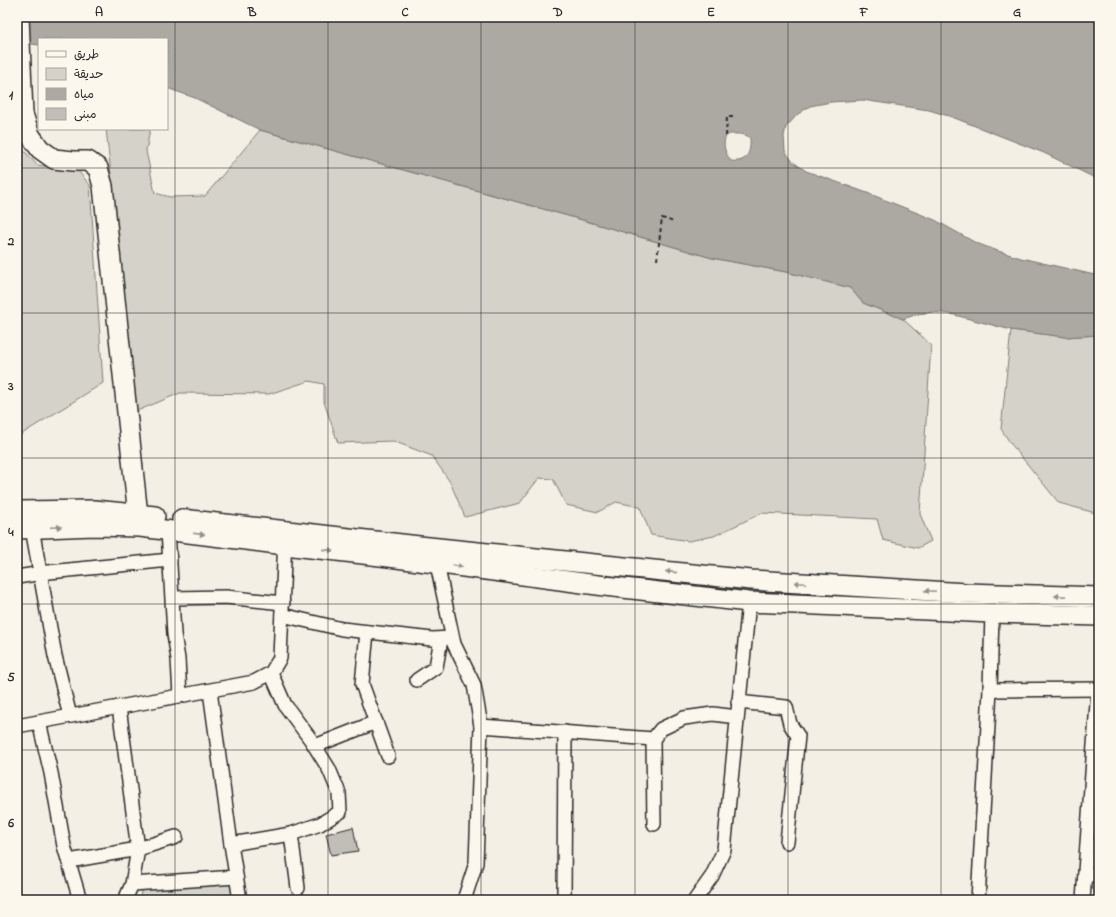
<svg xmlns="http://www.w3.org/2000/svg" width="1116" height="917" viewBox="0 0 1116 917" font-family="'Indie Flower','Playpen Sans Arabic',sans-serif">
<rect width="100%" height="100%" fill="#f3efe4"/>
<filter id="ink" filterUnits="userSpaceOnUse"><feTurbulence type="fractalNoise" baseFrequency=".025" numOctaves="2"/><feDisplacementMap in="SourceGraphic" scale="8" xChannelSelector="R" yChannelSelector="G"/><feConvolveMatrix kernelMatrix="1 2 1 2 8 2 1 2 1" color-interpolation-filters="sRGB"/></filter>
<g filter="url(#ink)">
<g fill="#d5d2c9" stroke="#807e7a">
<path d="M106,129H150L146,151L155,193L170,197L205,196L260,130L579,219L712,258L786,272L843,286L850,288L863,303L903,319L931,345L920,514L931,541L918,548L883,540L877,519L762,513L714,536L689,541L651,535L640,507L616,502L598,512L566,505L553,479L539,478L520,503L465,517L450,482L432,456L393,441L338,443L324,402V384L309,381L269,394L180,393L137,411Z"/>
<path d="M17,143L37,165L78,171L90,185L103,383L17,437Z"/>
<path d="M1011,330L1065,337L1099,335V514L1059,503L1011,444L1001,429Z"/>
<path d="M189,884H229L234,886L237,900H140L141,891L147,887Z"/>
</g>
<path fill="#aca9a2" stroke="#787772" fill-rule="evenodd" d="M17,17H1099V180L1044,153L952,117L929,110L862,100L831,102L810,106L798,114L786,127L784,136L785,151L793,162L806,171L870,194L935,220L976,243L998,251L1021,258L1099,276V335L1065,337L1011,330L951,314L932,312L918,314L903,319L863,303L850,288L843,286L786,272L712,258L579,219L260,130L195,98L167,88V39H39V45L17,42ZM730,134C738,134 744,133 750,138C751,153 747,163 731,161C725,154 722,144 726,136Z"/>
<path fill="#c0beb6" stroke="#2b2b2b" d="M353,827L358,851L331,855L326,834Z"/>
<g fill="none" stroke-linecap="round" stroke-linejoin="round">
<g stroke="#2b2b2b" stroke-width="16">
<g id="street">
<path d="M32,528L55,656L70,716"/>
<path d="M168,530L174,634L178,659L180,696"/>
<path d="M437,564L454,644L474,685L481,726L476,863L464,900"/>
<path d="M17,577L49,572L170,560"/>
<path d="M173,598L226,597L283,603"/>
<path d="M282,615L342,629L432,639L452,638"/>
<path d="M367,632L362,684L388,756"/>
<path d="M417,680L436,667L441,639"/>
<path d="M990,690L1099,689"/>
<path d="M210,691L231,844L240,900"/>
<path d="M738,702L786,707L790,724L798,736L787,842"/>
<path d="M119,707L138,849L132,884L125,900"/>
<path d="M39,722L51,773L64,846L80,900"/>
<path d="M17,726L254,682L271,673L280,658L285,537"/>
<path d="M481,726L653,739L661,729L684,718L713,714L737,717"/>
<path d="M653,739L654,824"/>
<path d="M315,746L376,722"/>
<path d="M291,834L298,888"/>
<path d="M231,844L291,834L320,824L340,812L339,793L329,769L311,740L285,705L271,673"/>
<path d="M69,861L138,849L176,837"/>
<path d="M1085,875H1099"/>
<path d="M132,884L236,877"/>
<path d="M564,900L565,732"/>
<path d="M695,900L712,876L724,850L749,602"/>
<path d="M978,900L990,690L992,613"/>
<path d="M1083,900L1098,689"/>
</g>
</g>
<g stroke="#2b2b2b" stroke-width="22">
<g id="secondary">
<path d="M19,17L23,114L30,135L40,149L54,159L73,161H88L98,168L103,186L139,525"/>
<path d="M17,511L94,510L155,516"/>
<path d="M182,519L419,546L751,580L966,593L1099,597"/>
<path d="M17,529L94,526L140,527L285,545L389,557L605,586L749,602L992,613L1099,616"/>
</g>
</g>
<g stroke="#2b2b2b" stroke-width="2" stroke-dasharray="4 3" stroke-linecap="butt">
<path d="M726,136L727,117H736"/>
<path d="M657,260L662,218L674,222"/>
</g>
<use href="#street" stroke="#fbf7ec" stroke-width="13"/>
<use href="#secondary" stroke="#fbf7ec" stroke-width="19"/>
</g>
<defs><path id="oneway-solid" d="M-6-.8H1V-3.2L6.5 0L1 3.2V.8H-6Z"/></defs>
<g fill="#93918c">
<use href="#oneway-solid" transform="translate(56 527) rotate(-2)"/>
<use href="#oneway-solid" transform="translate(199 534) rotate(7)"/>
<use href="#oneway-solid" transform="translate(328 550) rotate(6)"/>
<use href="#oneway-solid" transform="translate(457 566) rotate(8)"/>
<use href="#oneway-solid" transform="translate(671 572) rotate(-174)"/>
<use href="#oneway-solid" transform="translate(800 583) rotate(-177)"/>
<use href="#oneway-solid" transform="translate(930 591) rotate(-177)"/>
<use href="#oneway-solid" transform="translate(1060 596) rotate(-179)"/>
</g>
</g>
<path fill="none" stroke="#2b2b2b" stroke-width="1" stroke-opacity="0.55" d="M175,17V900M328,17V900M481,17V900M635,17V900M788,17V900M941,17V900M17,168H1099M17,313H1099M17,458H1099M17,604H1099M17,750H1099"/>
<rect width="1116" height="917" fill="none" stroke="#fbf7ec" stroke-width="44"/>
<rect x="38" y="38" width="130" height="92" fill="#fbf7ec" stroke="#a8a59f"/>
<rect x="46" y="51" width="20" height="6" fill="#fbf7ec" stroke="#a8a59f"/>
<text x="74" y="58" font-size="12" fill="#2b2b2b">طريق</text>
<rect x="46" y="68" width="20" height="12" fill="#d5d2c9" stroke="#a8a59f"/>
<text x="74" y="78" font-size="12" fill="#2b2b2b">حديقة</text>
<rect x="46" y="88" width="20" height="12" fill="#aca9a2" stroke="#a8a59f"/>
<text x="74" y="98" font-size="12" fill="#2b2b2b">مياه</text>
<rect x="46" y="108" width="20" height="12" fill="#c0beb6" stroke="#a8a59f"/>
<text x="74" y="118" font-size="12" fill="#2b2b2b">مبنى</text>
<rect x="22" y="22" width="1072" height="873" fill="none" stroke="#2b2b2b" stroke-width="1.5"/>
<g font-size="13" text-anchor="middle" font-weight="bold" fill="#2b2b2b">
<text x="99" y="16">A</text>
<text x="252" y="16">B</text>
<text x="405" y="16">C</text>
<text x="558" y="16">D</text>
<text x="711" y="16">E</text>
<text x="864" y="16">F</text>
<text x="1017" y="16">G</text>
<text x="11" y="99">1</text>
<text x="11" y="245">2</text>
<text x="11" y="390">3</text>
<text x="11" y="536">4</text>
<text x="11" y="681">5</text>
<text x="11" y="827">6</text>
</g>
</svg>
